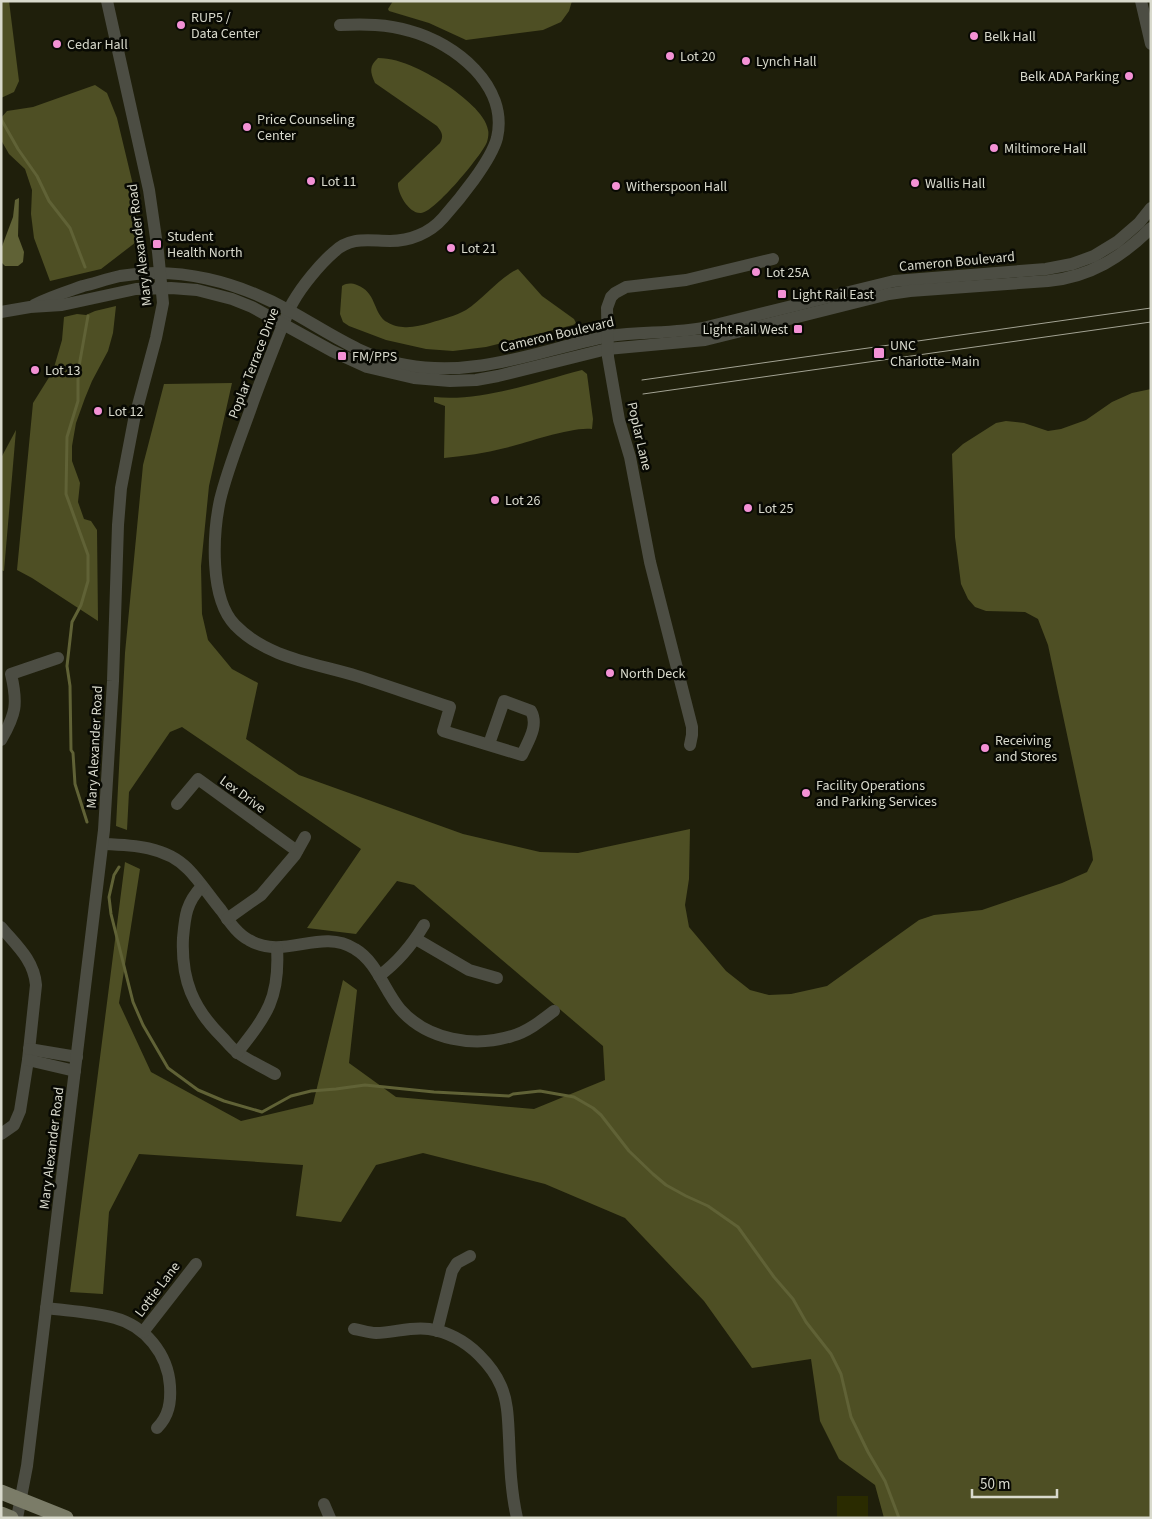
<svg xmlns="http://www.w3.org/2000/svg" width="1152" height="1519" viewBox="0 0 1152 1519" font-family="'Source Sans 3',sans-serif">
<rect width="100%" height="100%" fill="#1f1f0b"/>
<rect fill="#2a2b00" x="837" y="1496" width="31" height="22"/>
<g fill="#4e4f24">
<path d="M1,1H9L19,81L14,92L1,98Z"/>
<path d="M393,1H572L569,11L561,22L543,30L466,40L429,23L389,11L388,9Z"/>
<path d="M378,58C402,58 428,73 448,86C461,95 486,114 488,130C489,133 488,139 487,142C482,155 434,213 421,213C409,214 397,193 398,183L440,143C444,136 442,132 437,126L375,83C370,72 369,66 378,58Z"/>
<path d="M95,85L107,93L117,118L134,189L140,239L101,269L50,281L34,238L31,214L32,190L25,169L9,154L1,140V118L7,111L33,107Z"/>
<path d="M518,269L542,296L574,319L576,323L573,325L486,347L453,351L426,349L386,340L349,326L343,322L340,314L342,286C347,283 351,283 357,285C376,292 373,311 385,321C390,324 397,327 403,327C412,328 422,325 430,323C442,319 456,316 466,310C483,299 500,277 518,269Z"/>
<path d="M116,306L113,333L108,351L92,381L85,398L76,423L72,446V461L80,483L78,502L84,519L91,521L97,530L98,621L32,578L17,570L33,403L53,371L62,340L64,317L77,314L86,315L95,311Z"/>
<path d="M582,370L587,374L593,419L592,429C574,426 525,443 505,448C485,453 465,456 444,458L445,406L434,402V397C481,402 536,382 582,370Z"/>
<path d="M232,383L209,486L201,566L202,614L208,640L232,669L258,683L246,739L299,775L463,834L540,852L578,853L690,829L689,879L685,905L689,927L726,971L750,990L769,995L791,994L827,986L919,920L934,915L982,910L1062,883L1087,872L1093,860L1092,852L1048,645L1038,619L1025,612L986,611L975,607L968,599L961,584L955,537L952,454L963,444L996,423L1006,421L1024,423L1048,431L1061,429L1086,420L1112,402L1132,393L1151,389V1518H884L875,1485L839,1459L820,1421L811,1359L752,1368L704,1301L625,1218L545,1184L423,1153L376,1165L341,1222L296,1216L303,1165L139,1154L109,1212L103,1294L70,1292L125,862L140,869L119,1003L151,1072L241,1121L313,1104L343,980L357,990L349,1063L396,1097L534,1109L605,1080L603,1046L414,885L397,881L356,934L307,928L361,849L182,727L170,732L129,792L127,830L116,826L125,653L143,465L164,384Z"/>
<path d="M16,430L4,571L1,570V458Z"/>
</g>
<path fill="#606236" d="M19,198L18,236L24,252L23,262L18,266H5L1,262V249L13,217L15,200Z"/>
<g fill="none" stroke-linecap="round" stroke-linejoin="round">
<g stroke="#606236" stroke-width="3">
<path d="M1,119L18,149L37,176L49,201L70,228L85,267"/>
<path d="M87,822L75,784L73,753L71,750L70,686L67,666L72,622L81,605L88,581V555L66,494L67,437L78,401V372L88,316"/>
<path d="M119,867L114,875L109,897L111,914L133,1002L143,1025L168,1068L198,1090L224,1101L262,1112L291,1096L311,1091L336,1089L365,1085L434,1092L509,1096L513,1094L540,1091L574,1097L593,1108L601,1115L629,1151L653,1174L666,1185L686,1196L708,1206L738,1227L774,1277L793,1299L806,1322L831,1354L841,1374L851,1417L868,1452L885,1481L899,1518"/>
</g>
<g stroke="#4c4d43" stroke-width="12">
<path d="M1141,1L1151,44"/>
<path d="M340,25C364,24 387,24 410,31C455,43 509,86 497,138C491,161 459,200 443,218C430,233 410,241 390,241C369,241 351,236 334,252C320,264 302,286 293,302C288,310 286,319 282,327C272,352 262,377 253,402C242,434 228,467 220,500C213,533 209,598 235,625C267,658 314,663 357,676C388,686 419,697 450,707L443,731L522,755C528,741 539,726 531,711L504,701L489,744"/>
<path d="M34,305C50,297 66,292 83,286C95,283 107,279 120,276C179,266 238,282 290,311C328,332 362,357 406,365C479,378 539,350 609,336C642,331 675,334 707,327L894,281L1046,269L1072,264L1094,256L1117,242L1139,223L1151,208"/>
<path d="M1,312L30,307L62,305L136,289L171,288L197,290L232,299L252,307L332,351L367,367L414,378L450,381L476,380L498,376L607,349L705,340L889,294L910,291L1048,281C1090,277 1122,257 1151,228"/>
<path d="M1,740C16,714 18,704 11,674L58,658"/>
<path d="M690,745L692,735V727L650,562L630,457L619,420L608,357L607,308L611,297L615,293L626,287L686,280L773,259"/>
<path d="M177,804L198,779L297,851"/>
<path d="M103,844C132,845 166,846 188,869C200,881 210,897 221,910C229,921 237,934 249,940C285,961 320,927 355,949C377,962 384,990 400,1009C427,1040 474,1048 512,1036C527,1032 541,1021 554,1011"/>
<path d="M202,886C186,903 185,916 183,938C181,980 193,1008 222,1037C227,1042 232,1049 238,1053C249,1061 263,1067 275,1074"/>
<path d="M227,919L261,895L295,855L305,837"/>
<path d="M1,927C16,945 34,960 36,985L28,1060L20,1111L14,1125L1,1134"/>
<path d="M416,939L469,970L497,978"/>
<path d="M379,976C398,962 412,945 424,925"/>
<path d="M29,1049L77,1057"/>
<path d="M237,1053C267,1015 280,998 277,948"/>
<path d="M28,1060L75,1071"/>
<path d="M46,1308C69,1311 93,1312 115,1318C145,1326 168,1354 170,1386C171,1402 169,1416 157,1428"/>
<path d="M354,1329C361,1330 369,1333 376,1333C394,1333 411,1326 429,1329C448,1332 465,1341 479,1355C488,1364 496,1374 501,1386C508,1402 508,1420 509,1438C510,1465 511,1492 517,1518"/>
<path d="M437,1331L452,1271L457,1263L470,1256"/>
<path d="M143,1332L196,1264"/>
<path d="M324,1504L330,1518"/>
<path d="M17,1518L27,1466L104,830L113,681L118,525L121,488L134,420L156,338L163,303L158,252L149,190L107,1"/>
</g>
<g stroke="#7b7c68" stroke-width="15">
<path d="M1,1492L66,1518"/>
<path d="M1,1514L11,1518"/>
</g>
<g stroke="#a2a293" stroke-width="1">
<path d="M642,380L1151,308"/>
<path d="M643,394L1151,322"/>
</g>
</g>
<g fill="#f391d5" stroke="#080903" stroke-width="2">
<circle cx="181" cy="25" r="5"/>
<circle cx="974" cy="36" r="5"/>
<circle cx="57" cy="44" r="5"/>
<circle cx="670" cy="56" r="5"/>
<circle cx="746" cy="61" r="5"/>
<circle cx="1129" cy="76" r="5"/>
<circle cx="247" cy="127" r="5"/>
<circle cx="994" cy="148" r="5"/>
<circle cx="311" cy="181" r="5"/>
<circle cx="915" cy="183" r="5"/>
<circle cx="616" cy="186" r="5"/>
<rect x="152" y="239" width="10" height="10" rx="2.5"/>
<circle cx="451" cy="248" r="5"/>
<circle cx="756" cy="272" r="5"/>
<rect x="777" y="289" width="10" height="10" rx="2.5"/>
<rect x="793" y="324" width="10" height="10" rx="2.5"/>
<rect x="873" y="347" width="12" height="12" rx="2.5"/>
<rect x="337" y="351" width="10" height="10" rx="2.5"/>
<circle cx="35" cy="370" r="5"/>
<circle cx="98" cy="411" r="5"/>
<circle cx="495" cy="500" r="5"/>
<circle cx="748" cy="508" r="5"/>
<circle cx="610" cy="673" r="5"/>
<circle cx="985" cy="748" r="5"/>
<circle cx="806" cy="793" r="5"/>
</g>
<g text-anchor="middle" stroke-width="5" stroke-linejoin="round" paint-order="stroke">
<g font-size="14" fill="#d9dacd" stroke="#080903" text-anchor="start">
<text x="191" y="22">RUP5 /<tspan x="191" dy="16">Data Center</tspan></text>
<text x="984" y="41">Belk Hall</text>
<text x="67" y="49">Cedar Hall</text>
<text x="680" y="61">Lot 20</text>
<text x="756" y="66">Lynch Hall</text>
<text x="1119" y="81" text-anchor="end">Belk ADA Parking</text>
<text x="257" y="124">Price Counseling<tspan x="257" dy="16">Center</tspan></text>
<text x="1004" y="153">Miltimore Hall</text>
<text x="321" y="186">Lot 11</text>
<text x="925" y="188">Wallis Hall</text>
<text x="626" y="191">Witherspoon Hall</text>
<text x="167" y="241">Student<tspan x="167" dy="16">Health North</tspan></text>
<text x="461" y="253">Lot 21</text>
<text x="766" y="277">Lot 25A</text>
<text x="792" y="299">Light Rail East</text>
<text x="788" y="334" text-anchor="end">Light Rail West</text>
<text x="890" y="350">UNC<tspan x="890" dy="16">Charlotte–Main</tspan></text>
<text x="352" y="361">FM/PPS</text>
<text x="45" y="375">Lot 13</text>
<text x="108" y="416">Lot 12</text>
<text x="505" y="505">Lot 26</text>
<text x="758" y="513">Lot 25</text>
<text x="620" y="678">North Deck</text>
<text x="995" y="745">Receiving<tspan x="995" dy="16">and Stores</tspan></text>
<text x="816" y="790">Facility Operations<tspan x="816" dy="16">and Parking Services</tspan></text>
</g>
<g font-size="14" fill="#d9dacd" stroke="#080903">
<text transform="translate(139 245) rotate(-97)" y="5">Mary Alexander Road</text>
<text transform="translate(957 261) rotate(-5)" y="5">Cameron Boulevard</text>
<text transform="translate(557 334) rotate(-13)" y="5">Cameron Boulevard</text>
<text transform="translate(253 363) rotate(-69)" y="5">Poplar Terrace Drive</text>
<text transform="translate(640 436) rotate(77)" y="5">Poplar Lane</text>
<text transform="translate(94 747) rotate(-87)" y="5">Mary Alexander Road</text>
<text transform="translate(243 794) rotate(36)" y="5">Lex Drive</text>
<text transform="translate(51 1148) rotate(-83)" y="5">Mary Alexander Road</text>
<text transform="translate(157 1289) rotate(-53)" y="5">Lottie Lane</text>
</g>
</g>
<rect width="1152" height="1519" fill="none" stroke="#d9dacd" stroke-width="5"/>
<path d="M972 1489v8h85v-8" fill="none" stroke="#d9dacd" stroke-width="2.5"/>
<text x="980" y="1489" font-size="15" fill="#d9dacd" stroke="#080903" stroke-width="4" paint-order="stroke">50 m</text>
</svg>
